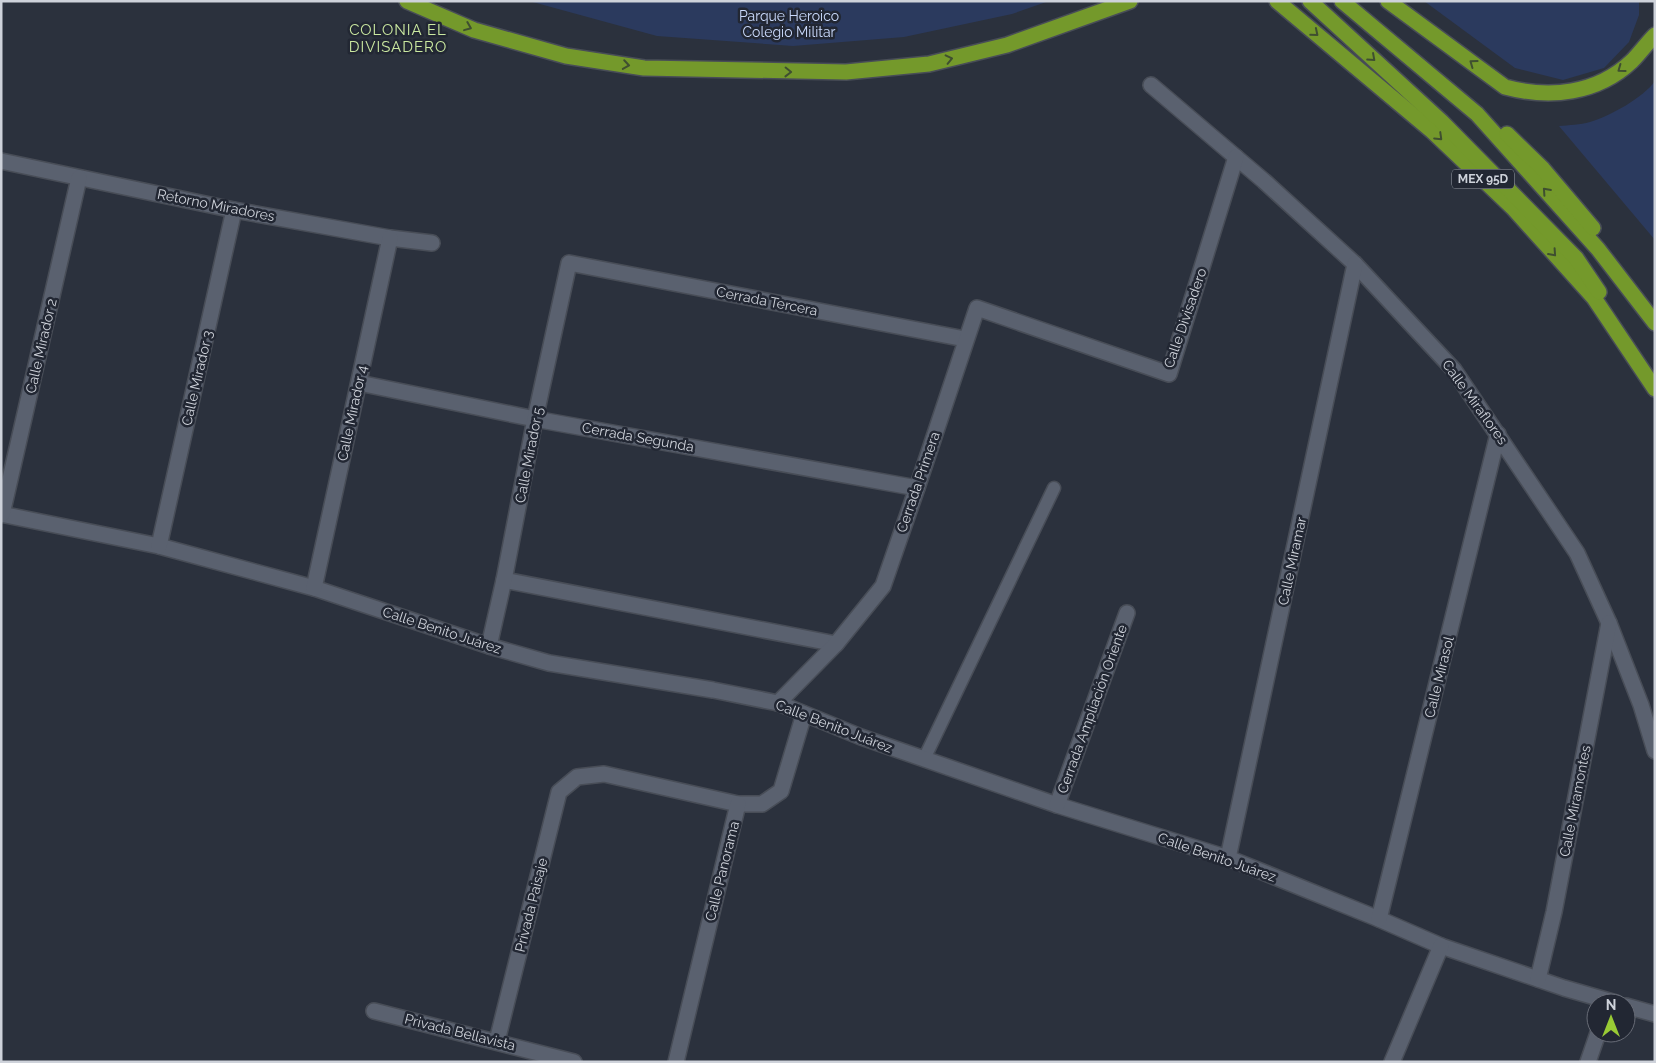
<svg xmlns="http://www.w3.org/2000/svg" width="1656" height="1063" viewBox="0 0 1656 1063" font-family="Raleway,sans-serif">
<rect width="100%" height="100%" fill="#2b313d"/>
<g fill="#2b3a5e">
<path d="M529,1H1049L1012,14L904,37L793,46L657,36Z"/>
<path d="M1424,1H1639V15L1629,42L1604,68L1563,80L1515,68Z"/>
<path d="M1655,81V240L1559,126C1569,125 1580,125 1590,122C1610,116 1643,98 1655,81Z"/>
</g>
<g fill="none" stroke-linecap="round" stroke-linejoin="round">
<g stroke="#484d57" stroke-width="15">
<path id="lane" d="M924,759L1054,488"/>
</g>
<g stroke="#484d57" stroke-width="18">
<g id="street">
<path d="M1151,85L1264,181L1355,264L1454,370L1577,553L1609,623L1641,705L1655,751"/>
<path d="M1,161L234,210L390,238L432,243"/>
<path d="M359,383L535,419L917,488"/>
<path d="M1,514L159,546L314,588L489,646L549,663L713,690L778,703L861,737L1057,805L1228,858L1379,919L1441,946L1564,988L1616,1003"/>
<path d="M2,514L79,178"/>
<path d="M159,546L234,210"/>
<path d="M504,580L836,644"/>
<path d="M314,588L390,238"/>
<path d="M489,646L504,580L535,419L569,263L965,339"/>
<path d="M778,703L836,644L883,586L917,488L977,308L1169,374L1236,157"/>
<path d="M1057,805L1127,613"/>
<path d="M1228,858L1355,264"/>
<path d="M1379,919L1498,434"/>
<path d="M1538,979L1554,912L1609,623"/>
<path d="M1626,1006L1655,1014"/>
<path d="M374,1011L574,1062"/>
<path d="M497,1041L559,792L577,777L604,774L738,804H762L781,791L804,714"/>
<path d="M676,1062L738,804"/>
<path d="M1392,1062L1441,946"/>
<path d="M1588,1062L1598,1033"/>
</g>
</g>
<g stroke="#484d57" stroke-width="18">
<g id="highway">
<path d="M407,1L474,30L566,56L644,68L846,72L929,64L1007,45L1130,1"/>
<path d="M1277,1L1432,131L1513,208L1594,298L1655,389"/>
<path d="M1310,1L1442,122L1576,258L1599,292"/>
<path d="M1342,1L1477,114L1598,249L1655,323"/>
<path d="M1388,1L1505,87C1550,99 1597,94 1632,61C1640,53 1647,43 1655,35"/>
<path d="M1507,134L1543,169L1593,228"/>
</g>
</g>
<use href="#lane" stroke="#5a616f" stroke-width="12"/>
<use href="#street" stroke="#5a616f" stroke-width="15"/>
<use href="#highway" stroke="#74992b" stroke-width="15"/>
</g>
<defs><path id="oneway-chevron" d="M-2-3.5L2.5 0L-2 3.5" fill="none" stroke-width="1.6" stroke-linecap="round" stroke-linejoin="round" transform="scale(1.25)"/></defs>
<g stroke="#3f4f30">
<use href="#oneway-chevron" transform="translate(468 27) rotate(22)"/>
<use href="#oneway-chevron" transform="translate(1315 33) rotate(40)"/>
<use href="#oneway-chevron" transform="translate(1372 58) rotate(42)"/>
<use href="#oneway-chevron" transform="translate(949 59) rotate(-13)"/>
<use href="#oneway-chevron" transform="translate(1473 63) rotate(-144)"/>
<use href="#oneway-chevron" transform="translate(626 65) rotate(9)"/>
<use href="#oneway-chevron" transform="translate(1621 69) rotate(144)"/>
<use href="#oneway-chevron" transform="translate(788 72) rotate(1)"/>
<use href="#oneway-chevron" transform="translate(1439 137) rotate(44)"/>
<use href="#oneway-chevron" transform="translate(1546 191) rotate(-132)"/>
<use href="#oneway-chevron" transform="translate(1553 253) rotate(48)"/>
</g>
<g text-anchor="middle" stroke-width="5" stroke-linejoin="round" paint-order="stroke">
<rect fill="#222733" stroke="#9a9fa8" stroke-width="1" x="1452" y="169.5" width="62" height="19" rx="4"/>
<g font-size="12" font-weight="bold" fill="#ced2da">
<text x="1483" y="183">MEX 95D</text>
</g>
<g font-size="14" fill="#cadafc" stroke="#222733">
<text x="789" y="21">Parque Heroico<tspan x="789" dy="16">Colegio Militar</tspan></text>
</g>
<g font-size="14" fill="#ced2da" stroke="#222733">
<text transform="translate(216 205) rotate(11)" y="5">Retorno Miradores</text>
<text transform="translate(767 301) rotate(11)" y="5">Cerrada Tercera</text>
<text transform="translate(1185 318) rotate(-71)" y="5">Calle Divisadero</text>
<text transform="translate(41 346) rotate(-77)" y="5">Calle Mirador 2</text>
<text transform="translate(197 378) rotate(-77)" y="5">Calle Mirador 3</text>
<text transform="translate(1475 402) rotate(54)" y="5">Calle Miraflores</text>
<text transform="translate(352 413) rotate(-78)" y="5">Calle Mirador 4</text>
<text transform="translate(638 437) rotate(10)" y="5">Cerrada Segunda</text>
<text transform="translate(529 455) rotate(-79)" y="5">Calle Mirador 5</text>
<text transform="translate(918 482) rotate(-71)" y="5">Cerrada Primera</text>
<text transform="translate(1292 561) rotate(-78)" y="5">Calle Miramar</text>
<text transform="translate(442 630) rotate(18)" y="5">Calle Benito Juárez</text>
<text transform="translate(1439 677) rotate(-76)" y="5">Calle Mirasol</text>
<text transform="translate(1092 709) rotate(-70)" y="5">Cerrada Ampliación Oriente</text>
<text transform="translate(834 726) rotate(21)" y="5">Calle Benito Juárez</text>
<text transform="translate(1575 801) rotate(-79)" y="5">Calle Miramontes</text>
<text transform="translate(1217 857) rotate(19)" y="5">Calle Benito Juárez</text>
<text transform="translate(722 871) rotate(-76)" y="5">Calle Panorama</text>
<text transform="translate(531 905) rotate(-76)" y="5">Privada Paisaje</text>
<text transform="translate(460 1032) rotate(14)" y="5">Privada Bellavista</text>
</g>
<g font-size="15" letter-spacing="1" fill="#cbe9a1" stroke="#222733">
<text x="398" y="35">COLONIA EL<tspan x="398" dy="17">DIVISADERO</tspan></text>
</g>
</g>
<rect width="1656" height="1063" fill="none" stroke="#ced2da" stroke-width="5"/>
<g transform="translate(1611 1018)"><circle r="24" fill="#222733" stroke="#676b76"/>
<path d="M0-4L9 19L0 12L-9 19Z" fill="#99cb35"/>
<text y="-8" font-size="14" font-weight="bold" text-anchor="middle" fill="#ced2da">N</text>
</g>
</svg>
